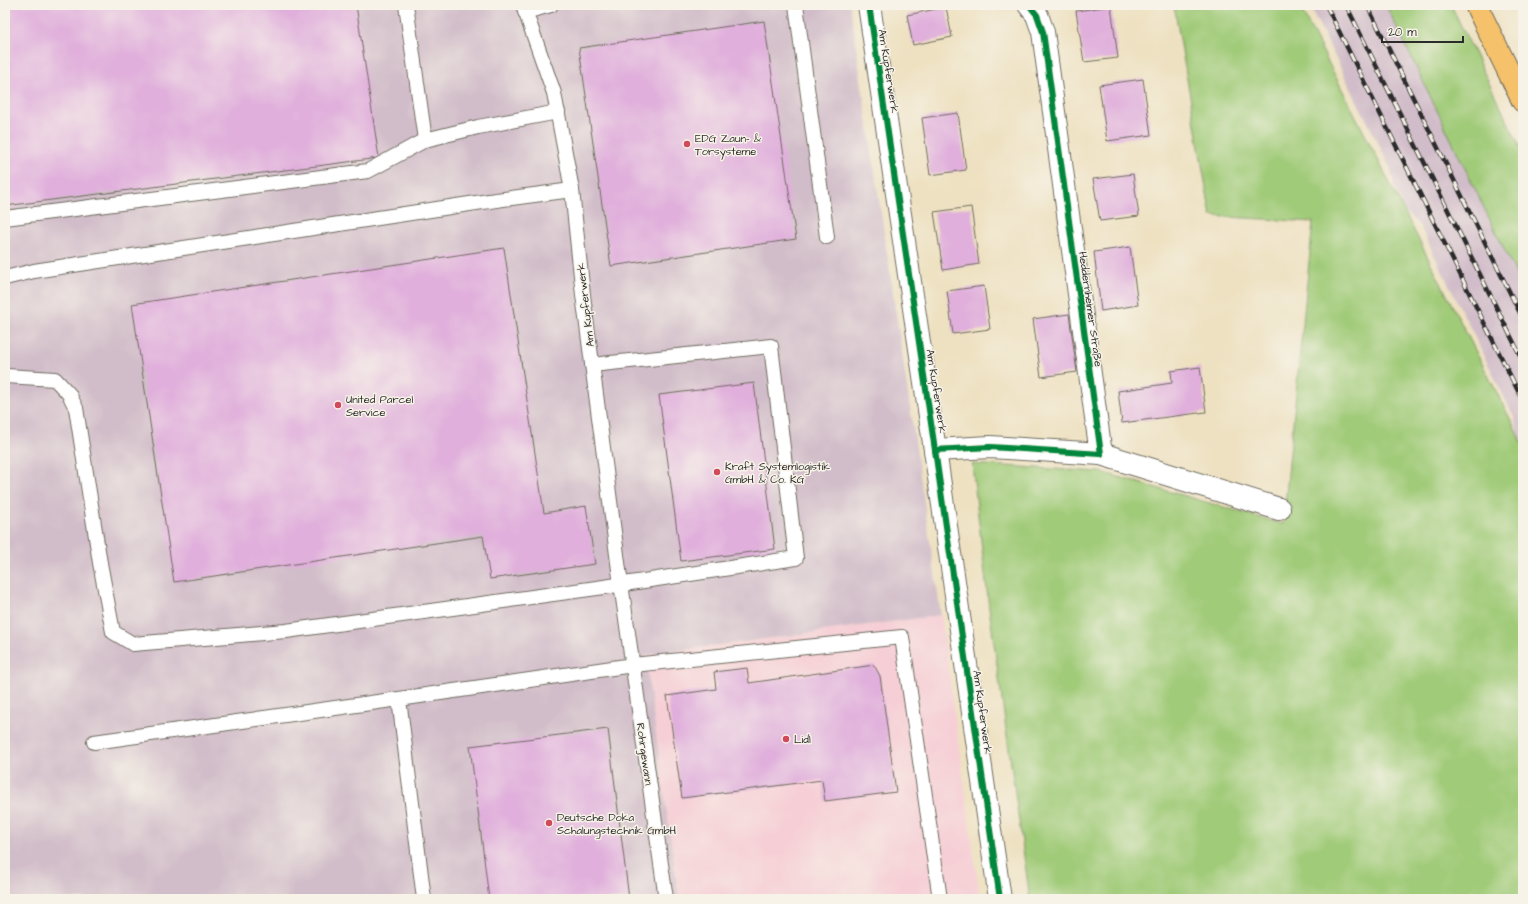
<svg xmlns="http://www.w3.org/2000/svg" width="1528" height="904" viewBox="0 0 1528 904" font-family="'Architects Daughter',sans-serif">
<rect width="100%" height="100%" fill="#f7f3e8"/>
<filter id="ink" filterUnits="userSpaceOnUse"><feTurbulence type="fractalNoise" baseFrequency=".025" numOctaves="2"/><feDisplacementMap in="SourceGraphic" scale="8" xChannelSelector="R" yChannelSelector="G"/><feConvolveMatrix kernelMatrix="1 2 1 2 8 2 1 2 1" color-interpolation-filters="sRGB"/></filter>
<filter id="wash" filterUnits="userSpaceOnUse"><feTurbulence type="fractalNoise" baseFrequency=".012" numOctaves="4" result="noise"/><feDisplacementMap in="SourceGraphic" scale="16" xChannelSelector="R" yChannelSelector="G"/><feGaussianBlur stdDeviation="0.9" result="paint"/><feColorMatrix in="noise" values="0 0 0 0 0 0 0 0 0 0 0 0 0 0 0 0 0 1.4 0 .05"/><feComposite in="paint" operator="in"/></filter>
<g filter="url(#wash)">
<rect width="100%" height="100%" fill="#eee1c1"/>
<path fill="#f6cfd6" d="M941,615L980,899H679L645,655Z"/>
<g fill="#d1bdc9">
<path d="M5,5H850L941,615L645,655L679,899H5Z"/>
<path d="M1309,5H1386L1523,288V445L1518,434L1514,417L1420,226L1405,211L1394,186L1391,169Z"/>
</g>
<g fill="#a0cb78" stroke="#667b52">
<path d="M1174,5H1299L1523,444V899H1030L989,608L972,464L1101,472L1283,524L1313,222L1211,216Z"/>
<path d="M1386,5H1451L1523,153V288Z"/>
</g>
<g id="blocks">
<g fill="#e0afdc">
<path d="M5,5H356L379,158L5,206Z"/>
<path d="M1111,6L1118,58L1084,62L1076,11Z"/>
<path d="M946,7L952,37L913,45L907,15Z"/>
<path d="M764,21L796,239L611,266L579,48Z"/>
<path d="M1143,79L1151,135L1107,141L1099,85Z"/>
<path d="M958,113L966,170L930,175L922,118Z"/>
<path d="M1133,174L1139,216L1100,221L1093,179Z"/>
<path d="M971,207L979,264L943,270L934,212Z"/>
<path d="M1130,247L1138,305L1101,311L1094,252Z"/>
<path d="M504,248L544,513L586,506L595,564L490,579L483,536L174,582L132,304Z"/>
<path d="M984,286L990,329L953,334L947,291Z"/>
<path d="M1069,314L1077,372L1041,377L1033,319Z"/>
<path d="M1200,367L1206,412L1122,423L1118,391L1172,383L1171,371Z"/>
<path d="M754,383L775,549L681,561L659,395Z"/>
<path d="M874,665L880,676L896,792L825,801L822,780L682,798L667,696L716,689L714,672L747,668L749,683Z"/>
<path d="M608,729L629,899H489L470,746Z"/>
</g>
</g>
</g>
<g filter="url(#ink)">
<use href="#blocks" fill-opacity="0" stroke="#6f6b60" stroke-width="1"/>
<g fill="none" stroke-linecap="round" stroke-linejoin="round">
<g stroke="#6f6b60" stroke-width="16">
<g id="service">
<path d="M406,5L425,140"/>
<path d="M523,5L554,93L572,190L583,295L619,570L666,899"/>
<path d="M796,5L827,237"/>
<path d="M525,12L551,5"/>
<path d="M5,218L368,171L425,140L478,127L558,112"/>
<path d="M5,278L34,271L489,201L572,190"/>
<path d="M5,375L6,376L55,379L69,394L76,408L100,563L113,632L133,644L286,631L604,587L796,558L771,346L592,365"/>
<path d="M94,742L399,699"/>
<path d="M424,899L399,699L633,665L902,637L940,899"/>
</g>
</g>
<g stroke="#6f6b60" stroke-width="24">
<g id="minor">
<path d="M869,5L935,450L1000,899"/>
<path d="M935,450L990,447L1101,454L1043,32L1037,15L1029,5"/>
<path d="M1101,454L1279,509"/>
</g>
</g>
<g stroke="#6f6b60" stroke-width="24">
<path id="primary" d="M1476,5L1523,101"/>
</g>
<use href="#service" stroke="#fff" stroke-width="14"/>
<use href="#minor" stroke="#fff" stroke-width="22"/>
<use href="#primary" stroke="#f5c16b" stroke-width="22"/>
<g stroke="#2b2b2b" stroke-width="4.5">
<g id="rail">
<path d="M1326,5L1523,401"/>
<path d="M1346,5L1523,361"/>
<path d="M1367,5L1523,319"/>
</g>
</g>
<use href="#rail" stroke="#f7f3e8" stroke-width="3" stroke-dasharray="9" stroke-linecap="butt"/>
<g stroke="#f7f3e8" stroke-width="8">
<g id="cycleway">
<path d="M869,5L935,450L1000,899"/>
<path d="M935,450L990,447L1101,454L1043,32L1037,15L1029,5"/>
</g>
</g>
<use href="#cycleway" stroke="#00873e" stroke-width="6"/>
</g>
</g>
<g fill="#d1495b" stroke="#f7f3e8" stroke-width="1.5">
<circle cx="687" cy="144" r="4"/>
<circle cx="338" cy="405" r="4"/>
<circle cx="717" cy="472" r="4"/>
<circle cx="786" cy="739" r="4"/>
<circle cx="549" cy="823" r="4"/>
</g>
<g text-anchor="middle" stroke-width="3" stroke-linejoin="round" paint-order="stroke">
<g font-size="11" fill="#2b2b2b" stroke="#f7f3e8">
<text transform="translate(889 71) rotate(81)" y="4">Am Kupferwerk</text>
<text transform="translate(585 305) rotate(-97)" y="4">Am Kupferwerk</text>
<text transform="translate(1091 309) rotate(82)" y="4">Heddernheimer Straße</text>
<text transform="translate(937 391) rotate(81)" y="4">Am Kupferwerk</text>
<text transform="translate(983 712) rotate(82)" y="4">Am Kupferwerk</text>
<text transform="translate(645 754) rotate(82)" y="4">Rohrgewann</text>
</g>
<g font-size="11" fill="#2b2b2b" stroke="#f7f3e8" text-anchor="start">
<text x="695" y="142">EDG Zaun- &amp;<tspan x="695" dy="13">Torsysteme</tspan></text>
<text x="346" y="403">United Parcel<tspan x="346" dy="13">Service</tspan></text>
<text x="725" y="470">Kraft Systemlogistik<tspan x="725" dy="13">GmbH &amp; Co. KG</tspan></text>
<text x="794" y="743">Lidl</text>
<text x="557" y="821">Deutsche Doka<tspan x="557" dy="13">Schalungstechnik GmbH</tspan></text>
</g>
</g>
<rect width="1528" height="904" fill="none" stroke="#f7f3e8" stroke-width="20"/>
<path d="M1382 36v6h81v-6" fill="none" stroke="#2b2b2b" stroke-width="2"/>
<text x="1388" y="36" font-size="12" fill="#2b2b2b" stroke="#f7f3e8" stroke-width="3" paint-order="stroke">20 m</text>
</svg>
